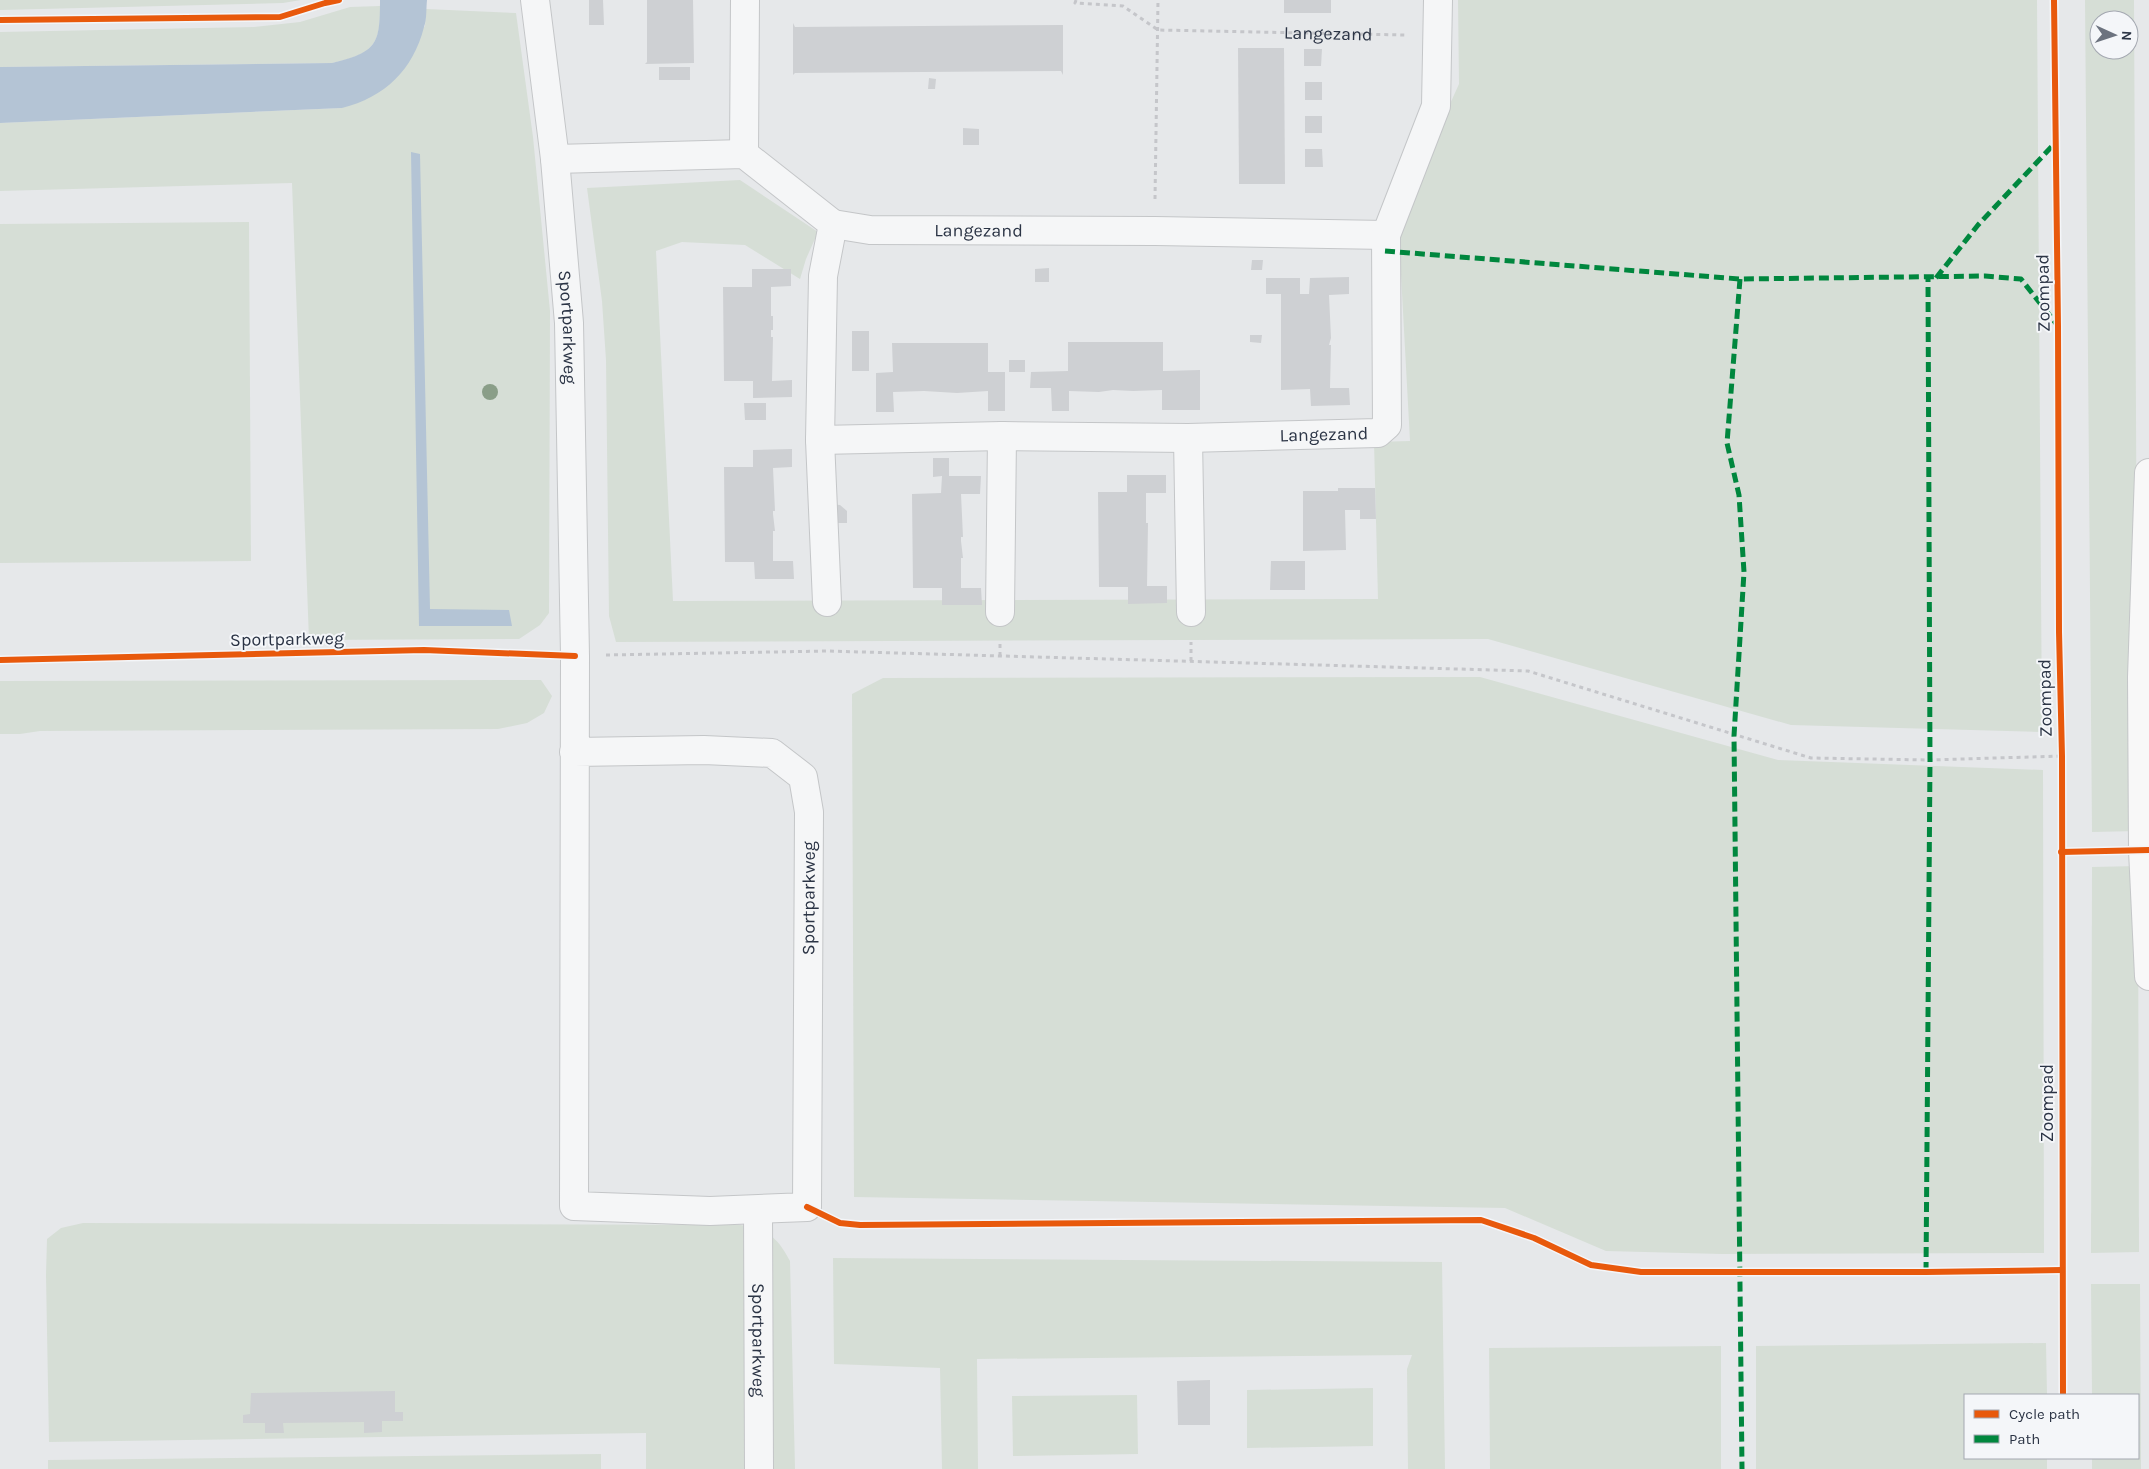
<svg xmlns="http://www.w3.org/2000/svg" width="2149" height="1469" viewBox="0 0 2149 1469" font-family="Karla,sans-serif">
<rect width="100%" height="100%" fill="#e6e8ea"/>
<g fill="#d6ded6" fill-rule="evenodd">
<path d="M0,0H301L283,3L0,10Z"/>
<path d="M1458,0H2037L2042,732L1791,725L1488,639L616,642L609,616L606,360L602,301L587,188L740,180L818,232L806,259L800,279L745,245L682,242L656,251L673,601L1378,599L1374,442L1410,441L1398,219L1459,84Z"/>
<path d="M2085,0H2134L2138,831L2092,832ZM2099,20H2129V50H2099Z"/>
<path d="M380,6C381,48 370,54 332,63L0,67V32L254,27L300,22L350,7Z"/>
<path d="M426,9L516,13L533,137L550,311L549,613L540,625L519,639L309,640L292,183L0,191V123L342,108L425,26Z"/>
<path d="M249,222L251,561L0,563V224Z"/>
<path d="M1480,677L1778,760L2043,770L2044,1253L1722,1254L1606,1251L1505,1208L854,1197L852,694L883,678Z"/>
<path d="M541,680L552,696L544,713L527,723L498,729L40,731L20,734H0V681Z"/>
<path d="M2138,866L2139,1252L2091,1253L2092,867Z"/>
<path d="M83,1223L741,1225C769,1232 776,1235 790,1261L795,1469H646V1433L49,1442L46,1275L47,1239L61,1228Z"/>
<path d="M833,1258L1442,1262L1445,1469H1408L1407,1369L1412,1355L977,1359L978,1469H942L940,1368L834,1364Z"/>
<path d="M2091,1284H2140L2141,1469H2092V1458H2138V1395H2092Z"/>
<path d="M2046,1343L2047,1395H1965V1458H2047V1469H1756V1346Z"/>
<path d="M1721,1346V1469H1490L1489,1348Z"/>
<path d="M1373,1388V1446L1247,1448V1390Z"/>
<path d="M1137,1395L1138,1454L1013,1456L1012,1396Z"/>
<path d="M601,1454V1469H48V1460Z"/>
</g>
<g fill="#b4c4d5">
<path d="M380,0H427C426,9 427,19 424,27C413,70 385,97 342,108L0,123V67L332,63C377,52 380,45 380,0Z"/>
<path d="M411,152L420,154L430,609L509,610L512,626H419Z"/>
</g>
<g fill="#ced0d3">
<path d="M589,0H603L604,25H589Z"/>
<path d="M647,0H693L694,63L645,64L647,62Z"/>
<rect x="1284" y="0" width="47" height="13"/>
<path d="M793,23L795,27L1063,25V75L1061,71L795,73L793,75Z"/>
<path d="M1238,48H1284L1285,184H1239Z"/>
<path d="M1304,49H1322L1321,66H1304Z"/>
<rect x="659" y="67" width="31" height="13"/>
<path d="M929,78L936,79L935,89H928Z"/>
<rect x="1305" y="82" width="17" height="18"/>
<rect x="1305" y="116" width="17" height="17"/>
<path d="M963,128L979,129V145H963Z"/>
<path d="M1305,149H1322L1323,167H1305Z"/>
<path d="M1252,260H1263L1262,270H1251Z"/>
<path d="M1049,268V282H1035V269Z"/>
<path d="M752,269H791V286L771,287V316H773V330H771V337H773L772,381L792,380V397L753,398V381H724L723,287H752Z"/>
<path d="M1349,277V294L1329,295L1331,338L1329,345H1331L1330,388H1349L1350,405L1311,406L1310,389L1281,390V294H1266V278H1300V294H1309L1310,278Z"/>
<rect x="852" y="331" width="17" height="40"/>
<path d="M1250,335H1262L1261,343L1250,342Z"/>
<path d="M1068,342H1163V371L1200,370V410H1162V390L1133,391L1113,390L1099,392L1069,391V411H1052L1051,388H1030L1031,372L1068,371Z"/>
<path d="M892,343H988V372H1005V411H988V391L957,393L924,391L893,392L894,412H876V373L893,372Z"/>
<rect x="1009" y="360" width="16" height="12"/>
<path d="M744,403H766V420H745Z"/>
<path d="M792,449V467L773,468L775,511H773V514L775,531H773V561H793L794,579H755L754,562H725L724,467H753V450Z"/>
<path d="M933,458H949V476H981L980,494H961L963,537H961V541L963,558H961V588H981L982,605H942V588H913L912,494L941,493L942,476L933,477Z"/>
<path d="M1127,475H1166V493H1146V523H1148L1147,586H1167V603L1128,604V587H1099L1098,492H1127Z"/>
<path d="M1338,488H1375L1376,519H1360V510H1345L1346,550L1303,551V491H1338Z"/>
<path d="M829,504L840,505L847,511V523H829Z"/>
<path d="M1271,561H1305V590H1270Z"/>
<path d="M1210,1380V1425H1178L1177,1381Z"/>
<path d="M395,1391V1412H403V1421H382V1432L364,1433V1422L283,1423L284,1433H265V1423H243V1415L250,1414L251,1393Z"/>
</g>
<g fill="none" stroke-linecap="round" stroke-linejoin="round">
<g stroke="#c4c6c8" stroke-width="30">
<g id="street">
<path id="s2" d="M535,0L555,159L569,323L575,656L574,1206L710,1211L807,1207L809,812L803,777L772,753L704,750L574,752"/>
<path d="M744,154L745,0"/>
<path d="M555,159L744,154L833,224L823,276L820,440L827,602"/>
<path id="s3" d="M833,224L870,230L1155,231L1386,235"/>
<path d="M1188,438L1191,612"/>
<path id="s4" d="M820,440L1002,436L1188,438L1378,433L1387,425L1386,235L1436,106L1438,0"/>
<path d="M1000,612L1002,436"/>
<path id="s5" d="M758,1210L759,1469"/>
</g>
</g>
<g stroke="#c4c6c8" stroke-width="30">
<path id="secondary" d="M2149,473L2142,677L2143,850L2149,976"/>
</g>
<g stroke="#c5c6ca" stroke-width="3" stroke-dasharray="4 4" stroke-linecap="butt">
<path id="s1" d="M1076,0L1075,3L1123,6L1158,30L1405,35"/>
<path d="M1155,199L1158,0"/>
<path d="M1000,644V656"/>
<path d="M606,655L827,651L1528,671L1811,758L1930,760L2062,756"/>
<path d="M1191,661V642"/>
</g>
<use href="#street" stroke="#f5f6f7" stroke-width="28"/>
<use href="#secondary" stroke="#f8f8f8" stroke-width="28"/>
<g stroke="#00873e" stroke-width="5" stroke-dasharray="10 5" stroke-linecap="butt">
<path d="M1385,251L1740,279L1985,276L2021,279L2058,326"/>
<path d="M1936,278L1978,225L2056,142"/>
<path d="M1740,279L1727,443L1739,495L1744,572L1734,736L1742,1469"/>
<path d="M1926,1272L1930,760L1928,278"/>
</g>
<g stroke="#f4f6f9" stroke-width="9">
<g id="cycleway">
<path d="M2054,0L2058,326L2059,632L2062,756L2063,1395"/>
<path d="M0,20L280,17L325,3L339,0"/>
<path d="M0,660L424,650L575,656"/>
<path d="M2061,852L2149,850"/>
<path d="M807,1207L840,1223L860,1225L1481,1220L1534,1238L1591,1265L1641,1272H1926L2062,1270"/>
</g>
</g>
<use href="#cycleway" stroke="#e8590c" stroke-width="6"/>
</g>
<circle fill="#8a9e88" cx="490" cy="392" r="8"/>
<g text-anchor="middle" stroke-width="4" stroke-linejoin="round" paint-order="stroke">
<g font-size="18" fill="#2b3445" stroke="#f4f6f9">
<text dy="6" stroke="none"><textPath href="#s1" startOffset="264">Langezand</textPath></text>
<text dy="6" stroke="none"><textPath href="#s3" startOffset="146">Langezand</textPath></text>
<text transform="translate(2043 293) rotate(-91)" y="6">Zoompad</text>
<text dy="6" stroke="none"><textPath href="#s2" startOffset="329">Sportparkweg</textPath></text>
<text dy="6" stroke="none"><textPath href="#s4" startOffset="504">Langezand</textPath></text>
<text transform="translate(287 639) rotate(-1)" y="6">Sportparkweg</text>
<text transform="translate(2045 698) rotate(-91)" y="6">Zoompad</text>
<text dy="6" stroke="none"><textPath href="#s2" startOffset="1750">Sportparkweg</textPath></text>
<text transform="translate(2047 1103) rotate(-90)" y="6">Zoompad</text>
<text dy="6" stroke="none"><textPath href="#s5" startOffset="130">Sportparkweg</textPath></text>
</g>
</g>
<rect x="1964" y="1394" width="175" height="65" fill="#f4f6f9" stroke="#a4a8b1"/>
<rect x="1974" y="1410" width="25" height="8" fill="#e8590c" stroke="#a4a8b1"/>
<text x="2009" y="1419" font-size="15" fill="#2b3445">Cycle path</text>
<rect x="1974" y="1435" width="25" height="8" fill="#00873e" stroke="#a4a8b1"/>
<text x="2009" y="1444" font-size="15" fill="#2b3445">Path</text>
<g transform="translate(2114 35) rotate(93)"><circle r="24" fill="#f4f6f9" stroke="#a4a8b1"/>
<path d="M0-4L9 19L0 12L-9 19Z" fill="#6c737f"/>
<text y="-8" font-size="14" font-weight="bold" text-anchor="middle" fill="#2b3445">N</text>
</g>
</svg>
